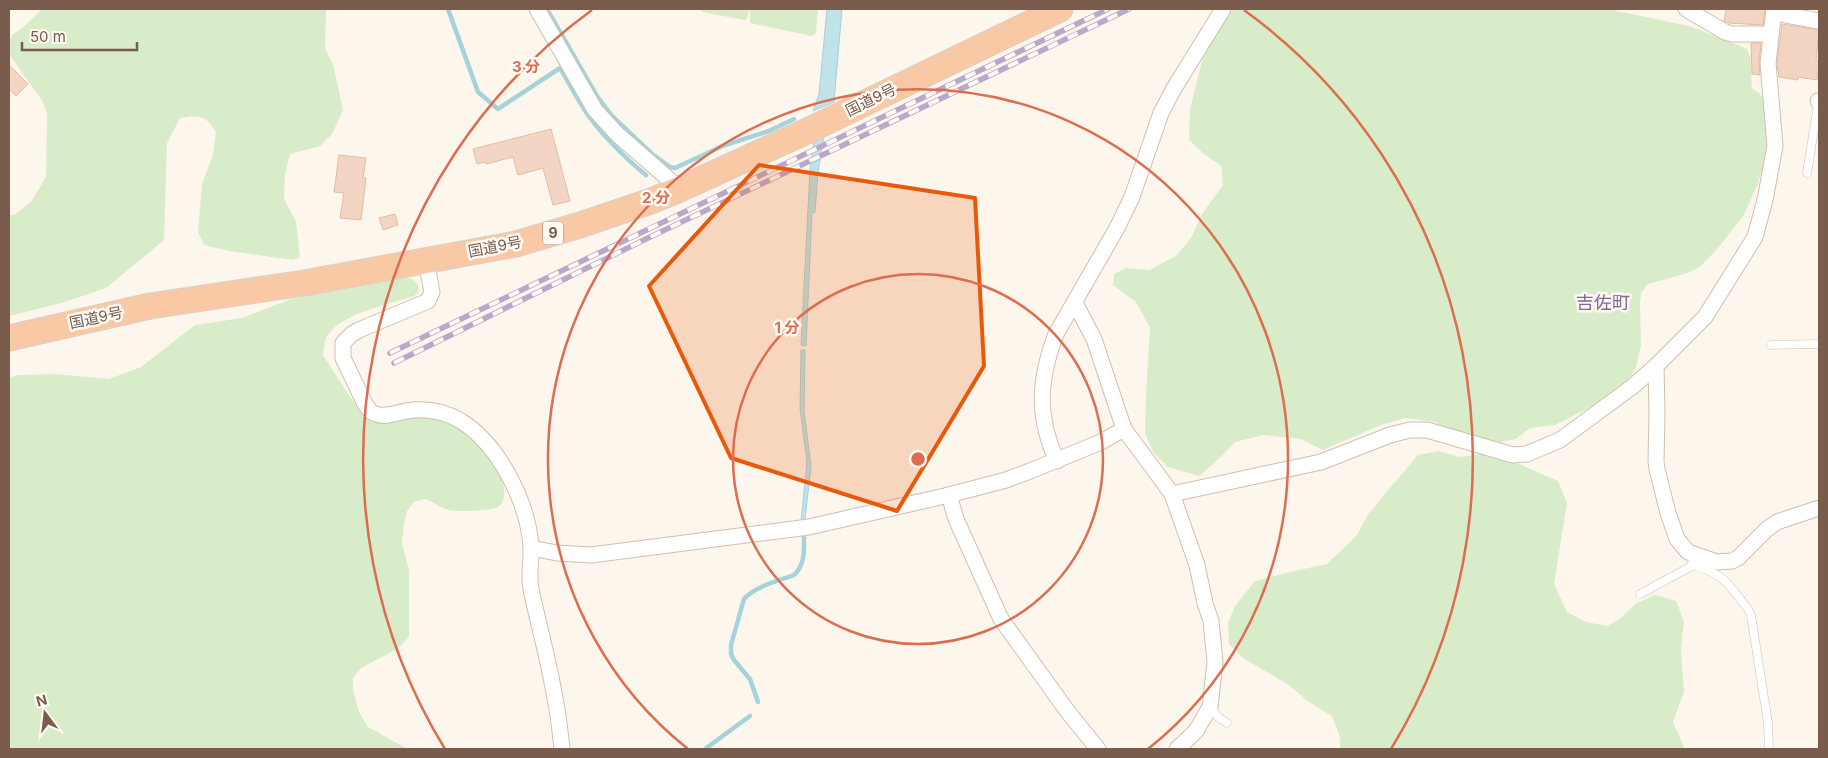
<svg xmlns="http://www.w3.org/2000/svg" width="1828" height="758" viewBox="0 0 1828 758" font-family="Inter,'Noto Sans JP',sans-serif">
<rect width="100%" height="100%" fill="#fdf6ec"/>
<g fill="#d8ecc9">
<path d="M42,9H326L325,49L333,64L343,110L332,134L320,146L290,154L285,174L284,199L296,221L300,257L293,260L229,251L204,245L198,232L202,184L213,155L216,132C205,115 201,115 180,118L167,143L164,240L106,288L65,302L9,316V215H14L31,202L46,177L47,114L43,102L9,54V42L13,34L25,26Z"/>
<path d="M702,9H749L748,17L745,20L702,12Z"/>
<path d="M750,9H818L816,33L812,36L750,23Z"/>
<path d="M1232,9H1607L1689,26L1747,49C1754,63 1750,72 1752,88L1766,99L1770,145L1758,183L1744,215L1718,248L1701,266L1688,273L1648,284L1641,293L1640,303L1641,345L1636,367L1626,384L1587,409L1555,425L1530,428L1516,439L1500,442L1460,435L1435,422L1406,418L1381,425L1323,450L1301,439L1263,435L1235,442L1221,457L1199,476L1168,467L1153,452L1145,433L1146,396L1150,328L1136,302L1113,285L1114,274L1126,268L1149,270L1176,256L1191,238L1202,214L1223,185L1221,166L1204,154L1189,140L1190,109L1203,57Z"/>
<path d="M399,277C410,277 421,280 418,293L414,296C388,305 342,313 327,336C324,341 324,349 323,355L352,400L367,417C388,416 411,413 432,417C449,421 470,430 483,442C494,452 515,495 498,507C491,511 458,512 449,510C442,509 433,502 425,499L414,502L407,511L404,523L402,544L409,570V637L397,649L361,668L353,678V691L359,712L368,727L408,749H9V378L18,375L55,374L109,379L141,367L195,325L242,318L291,299Z"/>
<path d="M1439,451L1459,457L1484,454L1519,464L1558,481L1567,503L1554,584L1567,612L1586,622L1607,626L1618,620L1637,603L1655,595L1676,601L1684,622L1681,648L1684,692L1673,722L1685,749H1340V737L1332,716L1309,702L1289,685L1243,658L1229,644L1228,623L1235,606L1255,581L1294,571L1327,564L1357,535L1369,513L1418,455Z"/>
</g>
<g fill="#bfe3e8" stroke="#a5d3da">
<path d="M827,9H842L834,102L813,111L819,94Z"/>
<path d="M824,135L818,173L815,212L812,213L806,346L801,345L810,170L814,140Z"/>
<path d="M801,350H805L804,410L811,467L805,519L801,521L807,462L800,408Z"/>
</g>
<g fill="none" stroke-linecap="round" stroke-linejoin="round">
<g stroke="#a5d3da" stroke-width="4.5">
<path d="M448,9L478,92L498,109L560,68C568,82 576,96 584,109C598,131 626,159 646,175"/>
<path d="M547,9L597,96L612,116L652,154L670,167L675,168L725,145L769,131L794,119"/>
<path d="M758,702L750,679L734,660L731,654V645L744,599C756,586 778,581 794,575C805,565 804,551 804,537"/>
<path d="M705,749L750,716"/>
</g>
</g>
<g fill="#f3d5c3" stroke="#e6bba3">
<path d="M1726,9H1765L1763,25L1729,23L1724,21Z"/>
<path d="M1782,24L1819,30L1816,61L1819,62L1817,80L1798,77V80L1779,77L1777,63Z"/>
<path d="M1751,43H1761L1759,62L1760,75L1752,74Z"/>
<path d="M9,65L28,84L16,96L9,89Z"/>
<path d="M551,129L570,201L553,205L543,168L518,175L513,157L486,164L485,162L477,164L473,149Z"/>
<path d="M339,155L366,158L363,178H366L361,220L340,218L344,193L334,192Z"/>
<path d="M395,214L398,225L383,230L379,218Z"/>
</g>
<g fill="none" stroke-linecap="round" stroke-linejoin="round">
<g stroke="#d1beb0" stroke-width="9">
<g id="service">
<path d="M1807,173L1819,98"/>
<path d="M1771,345L1819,344"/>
<path d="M1692,565C1724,573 1728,584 1748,609L1751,615L1768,723L1769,749"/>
<path d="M1640,594L1690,567L1693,561"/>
<path d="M1210,707L1218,717L1227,723"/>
</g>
</g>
<g stroke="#d1beb0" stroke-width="17">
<g id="minor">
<path d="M537,9L595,110L617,134L680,189"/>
<path d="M1686,9L1725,32L1732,34H1770"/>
<path d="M1774,13L1819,21"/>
<path d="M1818,101H1819"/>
<path d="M426,260L432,292L428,301L359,330L352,334L343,343V358L365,404C368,408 371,413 376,414C385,418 396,413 406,411C424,408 444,411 461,421C499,445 528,502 531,547C532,561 528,574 531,589C538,623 548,658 554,693C558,711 560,730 562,749"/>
<path d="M1075,303L1094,339L1124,429L1172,494L1197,565L1205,603L1211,621L1215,662L1210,707L1196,731L1177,749"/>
<path d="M1656,366L1657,413L1656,461L1657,469L1668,513L1677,539L1688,552L1717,562L1732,561L1738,558L1767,529L1777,522L1819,508"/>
<path d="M1057,461C1036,416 1039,379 1056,334L1117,228L1132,197L1161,113L1173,90L1223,9"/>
<path d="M1172,494L1321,462L1390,435L1410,430H1427L1513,455L1527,454L1560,440L1632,387L1656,366L1705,317L1755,237L1765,200L1775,146L1768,63L1774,9"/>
<path d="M949,495L956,519L1001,619L1068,712L1098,749"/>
<path d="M531,548L557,553L591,555L809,527L949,495L1006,480L1030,471L1101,442L1124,429"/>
</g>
</g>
<g stroke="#dad1cd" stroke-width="27">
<path id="trunk" d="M9,338L150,306L304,283L516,244L580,225L651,201L680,189L805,132L1060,9"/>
</g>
<use href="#service" stroke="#fff" stroke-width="8"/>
<use href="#minor" stroke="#fff" stroke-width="15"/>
<use href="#trunk" stroke="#f9c8a4" stroke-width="25"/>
<g stroke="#b9a8c9" stroke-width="5.5">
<g id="rail">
<path d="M390,353L1108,9"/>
<path d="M394,363L650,237L1129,9"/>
</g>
</g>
<use href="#rail" stroke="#fffaf3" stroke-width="4" stroke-dasharray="11" stroke-linecap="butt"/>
</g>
<path fill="#e8590c" fill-opacity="0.2" stroke="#e8590c" stroke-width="4" stroke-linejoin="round" d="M759,165L975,198L984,366L897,511L731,458L649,286Z"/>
<g fill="none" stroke="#dc6d51" stroke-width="2.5">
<circle cx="918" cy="459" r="185"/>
<path d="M688 749A370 370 0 1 1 1148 749"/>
<path d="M445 749A555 555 0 0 1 592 10M1244 10A555 555 0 0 1 1391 749"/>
</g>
<g text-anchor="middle" stroke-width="5" stroke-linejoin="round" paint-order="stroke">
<rect fill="#fffaf3" stroke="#a28b7f" stroke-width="1" x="543" y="221.5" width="20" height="23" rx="4"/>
<g font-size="14" font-weight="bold" fill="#7a5c4d">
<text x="553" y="238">9</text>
</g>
<g font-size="15" fill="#7a5c4d" stroke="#fffaf3">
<text transform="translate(871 100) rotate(-26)" y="5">国道9号</text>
<text transform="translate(495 247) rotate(-11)" y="5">国道9号</text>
<text transform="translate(96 318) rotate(-12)" y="5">国道9号</text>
</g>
<g font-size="18" fill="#846695" stroke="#fffaf3">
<text x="1603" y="309">吉佐町</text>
</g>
</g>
<circle cx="918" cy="459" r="8" fill="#dc6d51" stroke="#fffaf3" stroke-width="2.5"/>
<g font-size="15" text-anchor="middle" font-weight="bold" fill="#dc6d51" stroke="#fffaf3" stroke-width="5" stroke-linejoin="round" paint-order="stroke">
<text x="526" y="72">3 分</text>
<text x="656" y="203">2 分</text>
<text x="787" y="333">1 分</text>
</g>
<rect width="1828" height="758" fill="none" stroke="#7a5c4d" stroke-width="20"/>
<g transform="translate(45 713) rotate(345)" stroke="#fffaf3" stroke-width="4" paint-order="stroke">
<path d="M0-4L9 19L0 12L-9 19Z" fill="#7a5c4d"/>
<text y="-8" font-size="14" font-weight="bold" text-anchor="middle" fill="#7a5c4d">N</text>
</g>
<path d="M22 42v8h115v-8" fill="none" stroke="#7a5c4d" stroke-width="2.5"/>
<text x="30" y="42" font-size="15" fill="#7a5c4d" stroke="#fffaf3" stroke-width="4" paint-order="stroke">50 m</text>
</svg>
